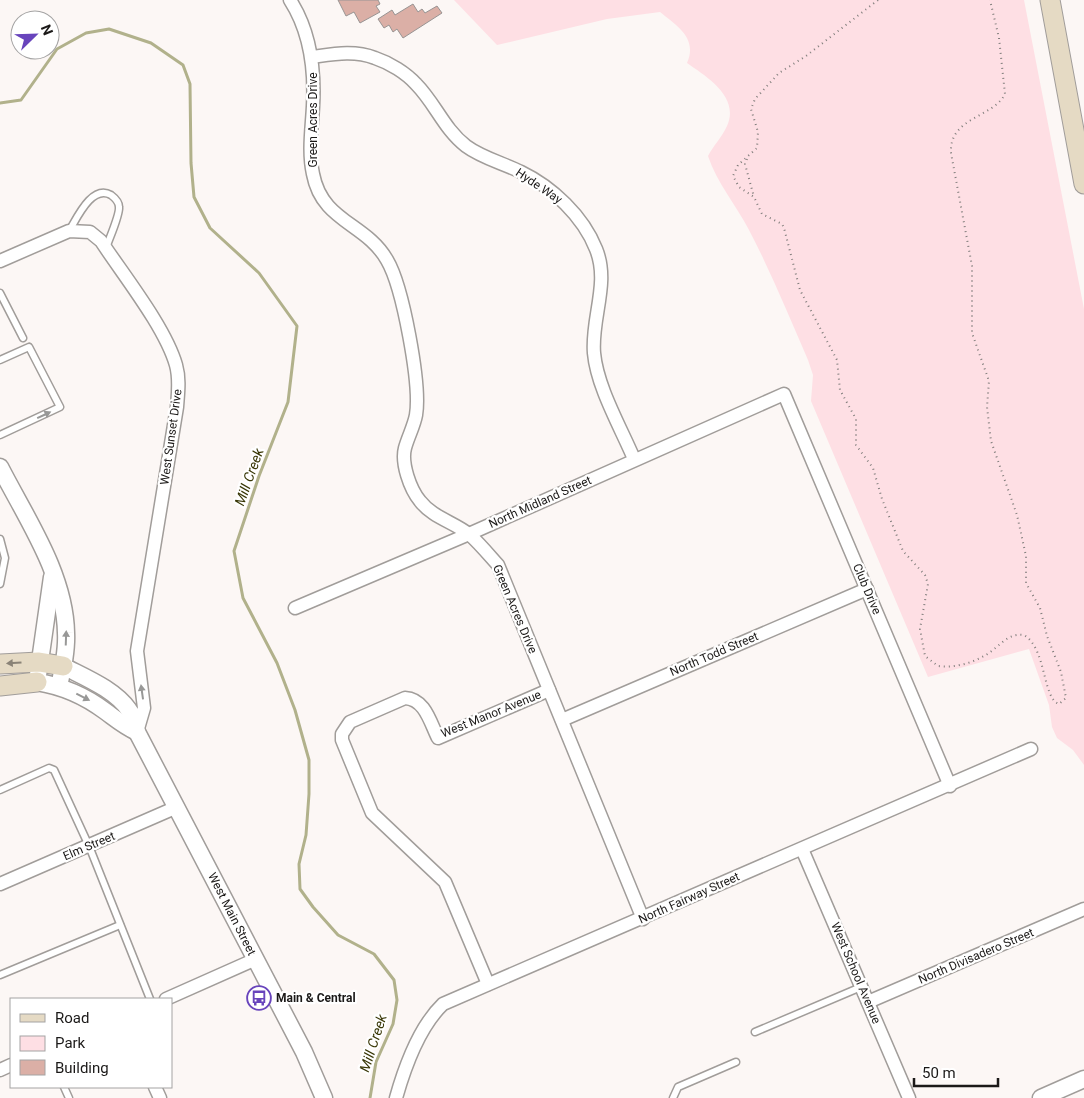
<svg xmlns="http://www.w3.org/2000/svg" width="1084" height="1098" viewBox="0 0 1084 1098" font-family="Roboto,sans-serif">
<rect width="100%" height="100%" fill="#fcf7f5"/>
<path fill="#fedfe4" d="M454,0H1024L1084,309V765L1073,750L1057,738L1052,727L1049,705L1029,649L928,677L811,401L813,375L808,360C789,316 771,272 749,230C736,205 717,183 708,156C713,146 722,137 727,126C740,97 707,77 687,63C698,38 677,26 660,12L607,19L497,45Z"/>
<g fill="none" stroke-linecap="round" stroke-linejoin="round">
<path stroke="#b1b18b" stroke-width="3" d="M0,103L21,100L57,49L86,33L109,29L151,43L183,65L190,84L191,163L194,197L210,228L259,273L297,326L288,402L259,476L234,551L243,598L277,663L295,710L309,760V794L306,835L299,864L300,889L313,907L338,935L374,954L394,980L397,1000L393,1024L376,1062L370,1098"/>
</g>
<g fill="#dbafa6" stroke="#989493">
<path d="M338,0H378L380,4L376,6L380,12L360,23L354,12L346,16Z"/>
<path d="M413,4L418,12L422,9L425,13L437,6L442,13L403,38L397,29L393,32L389,25L384,28L378,19L392,10L395,15Z"/>
</g>
<g fill="none" stroke-linecap="round" stroke-linejoin="round">
<g stroke="#a19d9a" stroke-width="9">
<g id="service">
<path d="M69,231C77,218 92,184 111,195C115,198 119,202 119,207C120,215 109,239 106,248"/>
<path d="M0,293L23,338"/>
<path d="M0,360L29,347L60,407L0,435"/>
<path d="M0,539L5,558L0,584"/>
<path d="M0,790L49,768L54,770L89,846L150,999"/>
<path d="M0,975L120,925"/>
<path d="M755,1032L861,987"/>
<path d="M64,1087L69,1098"/>
<path d="M673,1098L678,1087L736,1062"/>
</g>
</g>
<g stroke="#a19d9a" stroke-width="15">
<g id="minor">
<path d="M290,0C310,31 315,70 313,106C312,128 308,151 313,174C322,222 366,223 387,260C403,287 421,385 416,415C414,426 408,437 405,448C401,463 410,489 420,501C433,518 454,522 470,535C480,544 489,555 498,565L643,919"/>
<path d="M312,57C334,54 354,50 375,58C390,63 406,73 416,84C435,103 444,129 466,146C482,158 503,163 521,172C552,187 583,216 596,249C610,283 591,318 594,353C597,387 621,428 634,459"/>
<path d="M0,261L69,231L90,232L101,241C124,276 165,327 176,365C180,379 178,393 177,407L137,651L144,708L137,732"/>
<path d="M295,608L469,534L784,394L950,786"/>
<path d="M562,720L867,589"/>
<path d="M802,849L909,1098"/>
<path d="M0,884L177,807"/>
<path d="M488,984L445,882L372,813L342,740V734L350,722L405,698C425,699 430,722 438,738L549,690"/>
<path d="M166,999L256,959"/>
<path d="M868,1002L1084,909"/>
<path d="M0,1070L11,1065"/>
<path d="M155,1087L160,1098"/>
<path d="M396,1098C405,1066 419,1027 443,1004L1031,749"/>
</g>
</g>
<g stroke="#a19d9a" stroke-width="19">
<g id="tertiary">
<path d="M0,467C26,518 65,574 66,633C67,650 63,669 59,686"/>
<path d="M52,577L37,682C62,686 85,696 105,711C116,719 124,726 137,732"/>
<path d="M63,666C86,678 114,689 129,710C134,716 135,725 137,732L304,1052L324,1098"/>
<path d="M1041,1098L1084,1079"/>
</g>
</g>
<g stroke="#a19d9a" stroke-width="21">
<g id="secondary">
<path d="M1050,0L1084,184"/>
<path d="M0,664L39,662L63,666"/>
<path d="M0,686L37,682"/>
</g>
</g>
<g stroke="#817e7c" stroke-width="2" stroke-dasharray="1 4" stroke-linecap="butt">
<path d="M878,0L806,56L779,73L755,99L751,109L758,132L757,148L738,165L733,176L739,187L754,197L762,214L782,224L784,228L800,290L837,360L840,390L856,419V445L873,468L882,499L903,551L925,575L928,584L920,629L925,656L938,666C953,668 970,664 984,656C998,649 1007,632 1024,635C1047,649 1042,698 1059,704L1066,698L1061,672L1047,636L1040,608L1026,583V556L1017,515L991,441L987,407L989,381L972,333V266L951,153C949,117 993,118 1005,94L999,38L990,0"/>
<path d="M747,159L745,164L754,197"/>
</g>
<use href="#service" stroke="#fff" stroke-width="6"/>
<use href="#minor" stroke="#fff" stroke-width="12"/>
<use href="#tertiary" stroke="#fff" stroke-width="16"/>
<use href="#secondary" stroke="#e5dac4" stroke-width="19"/>
</g>
<defs><path id="oneway-solid" d="M-6-.8H1V-3.2L6.5 0L1 3.2V.8H-6Z" transform="scale(1.25)"/></defs>
<g fill="#989897">
<use href="#oneway-solid" transform="translate(44 415) rotate(-25)"/>
<use href="#oneway-solid" transform="translate(66 638) rotate(-88)"/>
<use href="#oneway-solid" transform="translate(142 692) rotate(-98)"/>
<use href="#oneway-solid" transform="translate(83 697) rotate(27)"/>
</g>
<use fill="#8a8377" href="#oneway-solid" transform="translate(14 663) rotate(176)"/>
<defs>
<g id="bus-ring" transform="scale(1.25)"><circle r="9.5" fill="#fff" stroke="#6844bc" stroke-width="1.5"/><path d="M-5-6H5V4H4V6H2V4H-2V6H-4V4H-5ZM-3.5-4V0h7V-4ZM-3.5 1.2v1.5H-2V1.2ZM2 1.2v1.5H3.5V1.2Z" fill="#6844bc"/></g>
</defs>
<g fill-rule="evenodd">
<use href="#bus-ring" x="259" y="998"/>
</g>
<g text-anchor="middle" stroke-width="4.5" stroke-linejoin="round" paint-order="stroke">
<g font-size="12" fill="#1b1918" stroke="#fff">
<text transform="translate(313 120) rotate(-90)" y="4">Green Acres Drive</text>
<text transform="translate(539 186) rotate(34)" y="4">Hyde Way</text>
<text transform="translate(171 437) rotate(-82)" y="4">West Sunset Drive</text>
<text transform="translate(540 502) rotate(-24)" y="4">North Midland Street</text>
<text transform="translate(867 589) rotate(67)" y="4">Club Drive</text>
<text transform="translate(515 609) rotate(67)" y="4">Green Acres Drive</text>
<text transform="translate(714 654) rotate(-23)" y="4">North Todd Street</text>
<text transform="translate(491 714) rotate(-22)" y="4">West Manor Avenue</text>
<text transform="translate(89 846) rotate(-23)" y="4">Elm Street</text>
<text transform="translate(689 898) rotate(-24)" y="4">North Fairway Street</text>
<text transform="translate(232 914) rotate(63)" y="4">West Main Street</text>
<text transform="translate(976 956) rotate(-23)" y="4">North Divisadero Street</text>
<text transform="translate(856 973) rotate(67)" y="4">West School Avenue</text>
</g>
<g font-size="12" font-weight="bold" fill="#1b1918" stroke="#fff" text-anchor="start">
<text x="276" y="1002">Main &amp; Central</text>
</g>
<g font-size="14" font-style="italic" fill="#383605" stroke="#fff">
<text transform="translate(249 477) rotate(-70)" y="5">Mill Creek</text>
<text transform="translate(373 1043) rotate(-72)" y="5">Mill Creek</text>
</g>
</g>
<rect x="10" y="998" width="162" height="90" fill="#ffffff" stroke="#a4a3a3"/>
<rect x="20" y="1014" width="25" height="8" fill="#e5dac4" stroke="#a4a3a3"/>
<text x="55" y="1023" font-size="15" fill="#1b1918">Road</text>
<rect x="20" y="1036" width="25" height="15" fill="#fedfe4" stroke="#a4a3a3"/>
<text x="55" y="1048" font-size="15" fill="#1b1918">Park</text>
<rect x="20" y="1060" width="25" height="15" fill="#dbafa6" stroke="#a4a3a3"/>
<text x="55" y="1073" font-size="15" fill="#1b1918">Building</text>
<g transform="translate(35 35) rotate(67)"><circle r="24" fill="#ffffff" stroke="#a4a3a3"/>
<path d="M0-4L9 19L0 12L-9 19Z" fill="#6844bc"/>
<text y="-8" font-size="14" font-weight="bold" text-anchor="middle" fill="#1b1918">N</text>
</g>
<path d="M914 1078v8h84v-8" fill="none" stroke="#1b1918" stroke-width="2.5"/>
<text x="922" y="1078" font-size="15" fill="#1b1918" stroke="#ffffff" stroke-width="4" paint-order="stroke">50 m</text>
</svg>
